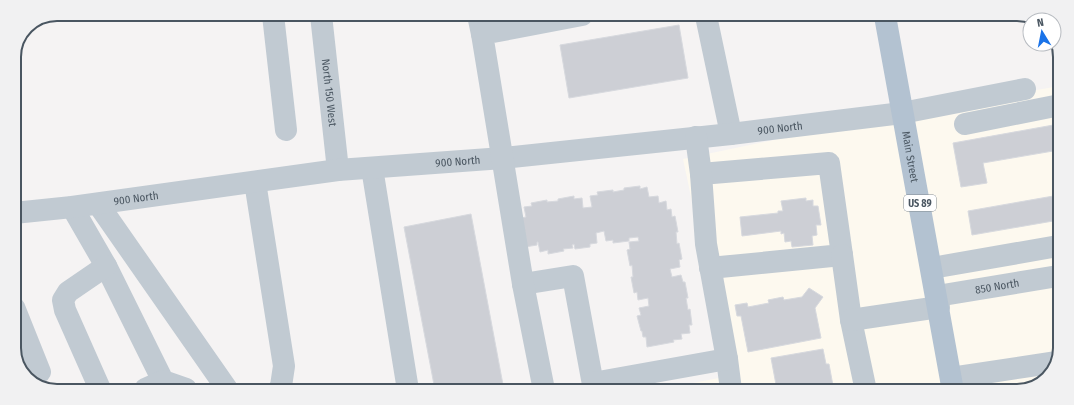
<svg xmlns="http://www.w3.org/2000/svg" width="1074" height="405" viewBox="0 0 1074 405" font-family="'Fira Sans Condensed',sans-serif">
<rect width="100%" height="100%" fill="#f5f3f3"/>
<path fill="#fdf9ef" d="M1060,86L1058,362L1043,382L1017,391L657,390L729,376L683,159L902,113Z"/>
<g fill="#cdcfd5" stroke="#d7d9de">
<path d="M679,25L688,78L569,98L560,45Z"/>
<path d="M1059,124V150L983,163L987,183L961,187L953,143Z"/>
<path d="M640,186V189L647,187L649,197L658,196L659,203L666,201L667,210L671,209L672,217L675,216L678,232H676L677,244L679,243L682,259L679,260L680,267L670,269L672,277L681,275L683,282H685L688,298H686L688,310L690,309L692,325H689L690,333L681,334L682,339L673,340L674,342L647,347L646,337H643L642,331H641L637,316L641,315L639,308L649,306L648,298L638,300L637,292L634,293L631,277H633L632,265L630,266L627,250L630,249L629,242L639,241L638,237L629,238V241L613,243V240L606,241L604,231L596,233L597,243L590,244V247L575,249L574,244L572,245L573,248L563,249L564,251L548,254V250L540,252L538,242H537V245L525,247L521,218L526,217L524,207L532,206L531,203L547,200V202L558,201V199L574,196V199L582,198L583,208L592,207L590,196L598,195L597,192L613,190V192L624,190V188Z"/>
<path d="M1059,195V220L972,235L968,211Z"/>
<path d="M806,198V201L813,200V206H818L821,225H816L817,235L812,236L813,245L792,247L791,241L785,242L784,233L781,234V231L742,236L740,217L778,213V211H783L781,201Z"/>
<path d="M471,214L504,390H435L404,227Z"/>
<path d="M809,288L823,297L815,308L821,338L748,352L741,316H737L735,305L747,303L748,307L769,303L768,300L783,297L784,300L802,297Z"/>
<path d="M823,349L826,364H829L834,391L777,390L771,358Z"/>
</g>
<g fill="none" stroke-linecap="round" stroke-linejoin="round">
<g stroke="#c1cad2" stroke-width="22">
<path d="M273,15L286,130"/>
<path id="s1" d="M321,15L338,170"/>
<path d="M478,15L482,34"/>
<path d="M706,16L731,134"/>
<path d="M965,124L1060,105"/>
<path d="M372,168L408,390"/>
<path d="M701,174L829,163L842,255L710,268"/>
<path d="M255,182L284,366L281,386L279,389"/>
<path d="M98,204L227,389"/>
<path d="M72,207L106,266L163,381L186,389"/>
<path id="s2" d="M14,213L72,207L338,170L503,158L731,134L902,113L1025,89"/>
<path d="M842,255L851,320L866,391"/>
<path d="M932,268L1058,246"/>
<path d="M523,284L573,276L594,390"/>
<path id="s3" d="M937,296L1058,276"/>
<path d="M14,307L40,372"/>
<path d="M851,320L939,307"/>
<path d="M727,359L731,390"/>
<path d="M951,378L1057,362"/>
<path d="M593,383L727,359L706,244L701,174L696,137"/>
<path d="M100,389L65,310L63,300L68,292L106,266"/>
<path d="M145,389L163,381"/>
<path d="M544,390L523,284L482,34L582,15"/>
</g>
<path stroke="#b3c2d1" stroke-width="22" id="s4" d="M885,16L953,391"/>
</g>
<g text-anchor="middle" stroke-width="3" stroke-linejoin="round" paint-order="stroke">
<rect fill="#fff" stroke="#808990" stroke-width="1" x="904" y="195" width="32" height="16" rx="3"/>
<g font-size="10" font-weight="bold" fill="#4a5661">
<text x="920" y="207">US 89</text>
</g>
<g font-size="11" fill="#4a5661" stroke="#fff">
<text dy="4" stroke="none"><textPath href="#s1" startOffset="78">North 150 West</textPath></text>
<text dy="4" stroke="none"><textPath href="#s2" startOffset="771">900 North</textPath></text>
<text dy="4" stroke="none"><textPath href="#s4" startOffset="143">Main Street</textPath></text>
<text dy="4" stroke="none"><textPath href="#s2" startOffset="447">900 North</textPath></text>
<text dy="4" stroke="none"><textPath href="#s2" startOffset="123">900 North</textPath></text>
<text dy="4" stroke="none"><textPath href="#s3" startOffset="61">850 North</textPath></text>
</g>
</g>
<path d="M0 0H1074V405H0ZM57 21H1017A36 36 0 0 1 1053 57V348A36 36 0 0 1 1017 384H57A36 36 0 0 1 21 348V57A36 36 0 0 1 57 21Z" fill="#f1f1f2" fill-rule="evenodd"/>
<path fill="none" stroke="#4a5661" stroke-width="2" d="M57 21H1017A36 36 0 0 1 1053 57V348A36 36 0 0 1 1017 384H57A36 36 0 0 1 21 348V57A36 36 0 0 1 57 21Z"/>
<g transform="translate(1042 32) rotate(350)"><circle r="19" fill="#ffffff" stroke="#b7bbc0"/>
<path d="M0-3L7 15L0 10L-7 15Z" fill="#1a73e8"/>
<text y="-6" font-size="11" font-weight="bold" text-anchor="middle" fill="#4a5661">N</text>
</g>
</svg>
